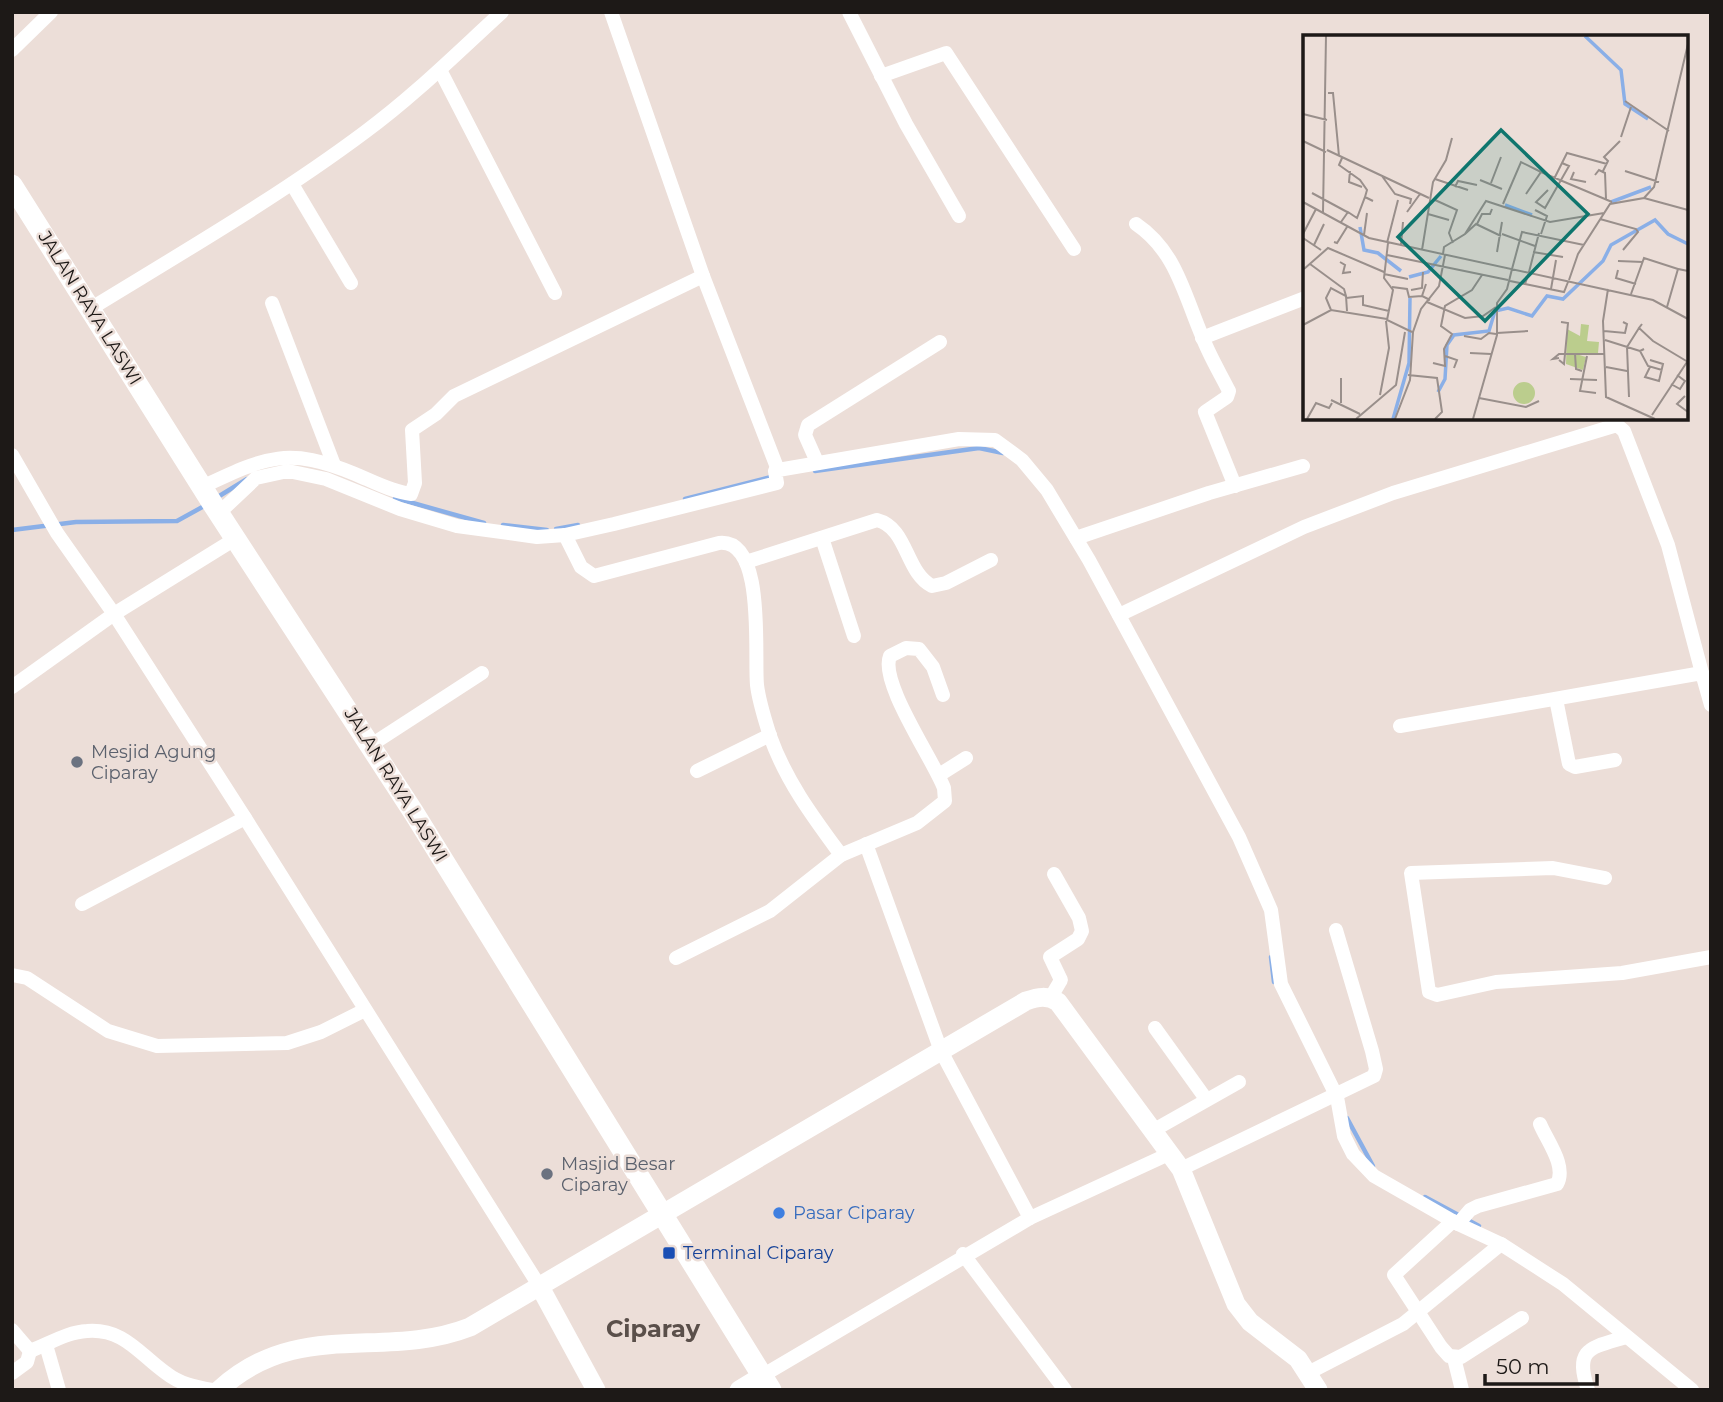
<svg xmlns="http://www.w3.org/2000/svg" width="1723" height="1402" viewBox="0 0 1723 1402" font-family="Montserrat,sans-serif">
<rect width="100%" height="100%" fill="#ecded8"/>
<g fill="none" stroke-linecap="round" stroke-linejoin="round">
<g stroke="#8aafe7" stroke-width="4.5">
<path d="M815,471L979,448L1003,453"/>
<path d="M216,498L247,479"/>
<path d="M395,498L484,523"/>
<path d="M685,499L775,476"/>
<path d="M503,525L547,530"/>
<path d="M556,529L578,525"/>
<path d="M12,530L76,522L177,521L206,505"/>
<path d="M1271,957L1274,982"/>
<path d="M1347,1118L1373,1166"/>
<path d="M1425,1197L1479,1226"/>
</g>
<g stroke="#fff" stroke-width="14">
<path d="M849,12L906,124L959,216"/>
<path d="M12,50L51,12"/>
<path d="M440,70L555,293"/>
<path d="M881,76L946,53L1074,249"/>
<path d="M292,184L351,283"/>
<path d="M1136,224C1176,251 1184,294 1202,336C1209,355 1220,373 1229,391L1227,397L1205,412L1235,486"/>
<path d="M703,276L778,470"/>
<path d="M272,303L334,465"/>
<path d="M90,309C183,252 278,197 365,132C414,96 457,53 502,12"/>
<path d="M1202,338L1305,298"/>
<path d="M12,455L57,533L114,614L245,818L540,1287"/>
<path d="M817,462L805,435L808,425L940,342"/>
<path d="M202,487C266,457 287,446 355,474C372,481 392,492 411,494L415,483L412,430L436,414L454,396L703,276L611,12"/>
<path d="M219,513L256,478L288,471L326,479L400,509L457,526L537,537L565,535L614,524L777,483L775,471L778,470L959,439L995,440L1022,460L1047,490L1089,560L1239,837L1271,910L1281,984L1337,1097L1344,1136L1353,1154L1374,1176L1458,1224L1501,1244L1563,1284L1692,1390"/>
<path d="M565,535L581,567L594,576L719,543C766,538 754,655 757,685C759,702 765,720 770,736C786,781 813,817 841,855"/>
<path d="M822,538L854,636"/>
<path d="M1076,538L1209,493L1303,466"/>
<path d="M746,562L877,520C908,528 905,572 932,586L946,583L991,560"/>
<path d="M1119,615L1304,527L1393,493L1617,425L1624,431L1668,545L1702,673"/>
<path d="M12,687L114,614L235,539"/>
<path d="M1556,699L1569,764L1575,767L1615,760"/>
<path d="M1400,726L1702,673L1711,705"/>
<path d="M371,745L482,673"/>
<path d="M697,771L770,735"/>
<path d="M939,775L966,758"/>
<path d="M866,844L941,1051L1030,1218"/>
<path d="M1605,878L1553,868L1411,873L1429,992L1437,995L1496,982L1622,973L1711,957"/>
<path d="M82,904L245,818"/>
<path d="M676,958L770,911L841,855L917,823L945,801L944,788C933,759 879,682 890,656L906,648L919,649L933,667L943,695"/>
<path d="M12,975L27,978L108,1031L157,1046L287,1043L321,1032L365,1010"/>
<path d="M1051,997L1061,980L1050,957L1078,939L1082,931L1079,918L1054,874"/>
<path d="M1155,1028L1206,1099"/>
<path d="M1154,1130L1239,1082"/>
<path d="M1181,1169L1374,1076L1376,1069L1372,1051L1336,930"/>
<path d="M1453,1221L1394,1275L1441,1347L1449,1356L1461,1357L1522,1318"/>
<path d="M1458,1224L1470,1210L1478,1206L1557,1184C1567,1166 1547,1141 1540,1124"/>
<path d="M963,1254L1065,1390"/>
<path d="M12,1330L30,1351C49,1344 67,1332 87,1331C124,1328 140,1355 166,1373C180,1384 195,1387 212,1390"/>
<path d="M46,1345L59,1390"/>
<path d="M1454,1358L1462,1390"/>
<path d="M12,1373L27,1362L30,1351"/>
<path d="M1308,1373L1403,1324L1501,1244"/>
<path d="M762,1376L1030,1218L1171,1153"/>
<path d="M1588,1390C1574,1348 1590,1348 1626,1337"/>
</g>
<g stroke="#fff" stroke-width="19">
<path d="M540,1287L596,1390"/>
<path d="M219,1390C298,1317 383,1361 470,1327L1026,1001C1038,997 1047,995 1058,1002L1181,1169L1236,1304L1250,1322L1298,1359L1318,1390"/>
<path d="M739,1390L762,1376"/>
</g>
<path stroke="#fff" stroke-width="21" d="M12,185L214,506L414,813L771,1390"/>
</g>
<g fill="#6b7280" stroke="#ecded8" stroke-width="2.5">
<circle cx="77" cy="762" r="7"/>
<circle cx="547" cy="1174" r="7"/>
</g>
<circle fill="#3f7fe0" stroke="#ecded8" stroke-width="2.5" cx="779" cy="1213" r="7"/>
<rect fill="#1a4fb4" stroke="#ecded8" stroke-width="2.5" x="662" y="1246" width="14" height="14" rx="3.5"/>
<g text-anchor="middle" stroke-width="5" stroke-linejoin="round" paint-order="stroke">
<g font-size="18" fill="#1d1917" stroke="#ecded8">
<text transform="translate(90 308) rotate(58)" y="6">JALAN RAYA LASWI</text>
<text transform="translate(396 785) rotate(58)" y="6">JALAN RAYA LASWI</text>
</g>
<g font-size="18" fill="#5b616d" stroke="#ecded8" text-anchor="start">
<text x="91" y="758">Mesjid Agung<tspan x="91" dy="21">Ciparay</tspan></text>
<text x="561" y="1170">Masjid Besar<tspan x="561" dy="21">Ciparay</tspan></text>
</g>
<g font-size="18" fill="#366cbe" stroke="#ecded8" text-anchor="start">
<text x="793" y="1219">Pasar Ciparay</text>
</g>
<g font-size="18" fill="#164399" stroke="#ecded8" text-anchor="start">
<text x="683" y="1259">Terminal Ciparay</text>
</g>
<g font-size="24" font-weight="bold" fill="#5a4f4a" stroke="#ecded8">
<text x="653" y="1337">Ciparay</text>
</g>
</g>
<g transform="translate(1303 35)">
<rect width="385" height="385" fill="#ecded8"/>
<path d="M278,289L286,290L284,306L296,307L295,318L273,319L283,322L280,335L263,329L264,294L277,301ZM210 358a11 11 0 1 1 22 0a11 11 0 1 1-22 0Z" fill="#bbcd8d"/>
<path fill="none" stroke="#8aafe7" stroke-width="3.5" d="M282,1L318,35L322,69L345,84M308,167L348,152M202,170L229,180M57,192L61,215L75,218L98,236M106,242L125,237L138,221M135,357L142,344L144,310L151,300L186,296L192,276L205,273L229,281L244,261L260,264L300,226L308,210L352,185L365,199L385,209M90,384L106,328L107,263"/>
<path fill="none" stroke="#998f8b" stroke-width="2" d="M25,58H30L36,121M322,66L366,96M0,79L24,85M318,102L328,72M0,106L23,117M24,115L126,163M39,123L36,130L57,145L64,155L62,162M47,136L46,147L59,152M300,136L305,126L301,122L317,106M322,136L356,147M271,137L268,144L283,147M292,140L296,135L302,138L303,164M79,141L92,159L108,164L107,169M132,144L165,155M251,144L264,118L304,129M177,145L199,154M188,148L198,122M152,152L155,146L174,150M245,155L233,167L242,173L266,131L259,128M9,158L46,178M223,159L238,137L309,167M341,163L385,175M132,165L154,175L146,198L150,208M0,167L66,203L350,265L385,284M200,169L218,127L238,137M232,175L244,181L238,199M20,177L23,1M104,177L117,159M125,179L146,185M297,184L333,194L335,197L320,215M38,187L45,177L54,183L62,162L70,166M174,189L179,179H187L189,174M0,199L13,174M162,199L173,189L198,201M199,199L232,211M61,200L64,178M0,203L18,215M31,207L34,208L44,192M84,208L95,165M85,208L81,243L90,255L84,285L109,297M11,210L21,189M98,210L100,187M119,215L130,147L143,125L149,103M194,217L199,187M230,217L260,222M140,219L141,212L162,199L183,166L247,187L301,178M84,220L205,245M315,226L340,227M37,227L42,230L40,238L48,237M7,229L41,254L43,261M1,234L25,213L81,237M209,234L219,197L281,210M315,235L313,243L333,249M226,237L236,198M81,239L105,244M266,245L275,219L307,169L341,163L351,152L385,9M207,246L222,249L226,237M123,249L119,261L127,265M222,249L261,257L265,247M89,252L104,254L106,262L119,261M248,254L253,225M305,254L300,286L303,362L352,384M108,255L119,253L120,237M328,259L341,223L375,234M43,263L60,261V270L86,276M124,267L162,283L180,281L193,272M364,272L375,234L385,236M28,275L23,263L28,253L43,261L44,276M339,289L336,293L350,306L385,327M0,290L28,275L84,284M301,296L322,298L324,289L320,287M194,298L225,296M161,301L178,304L186,298L193,299M302,305L337,316M341,314L337,316L345,331L359,335M167,318L188,319M272,319L273,334L279,336M286,319H281H302M142,321L154,325L151,333M284,321L277,356L293,358M256,323L250,324L256,319H281M256,325L261,329L265,288L258,287M130,328L142,331L141,314L149,299L138,291L142,271L169,255L179,240M303,332L324,336M347,332L342,342L356,346L360,329L347,325M105,340L134,343L139,377L132,384M267,344L294,345M368,349L377,354L382,346L374,340M77,360L86,313L83,286M382,361L374,369L385,377M326,362L324,312L336,293M176,363L223,372L236,366M28,365L57,379M38,368V343M349,380L384,327M4,384L13,368L26,373L29,368M53,384L93,350L102,297M92,384L107,345L110,297L118,274L136,251L142,220M170,384L194,300V268L204,254L209,234"/>
<path fill="#0f766e" fill-opacity="0.15" stroke="#0f766e" stroke-width="3.5" d="M198,95L285,179L182,286L95,202Z"/>
<rect width="385" height="385" fill="none" stroke="#1d1917" stroke-width="3.5"/>
</g>
<rect width="1723" height="1402" fill="none" stroke="#1d1917" stroke-width="28"/>
<path d="M1485 1374v10h112v-10" fill="none" stroke="#1d1917" stroke-width="3.5"/>
<text x="1496" y="1374" font-size="21" fill="#1d1917" stroke="#ecded8" stroke-width="5" paint-order="stroke">50 m</text>
</svg>
